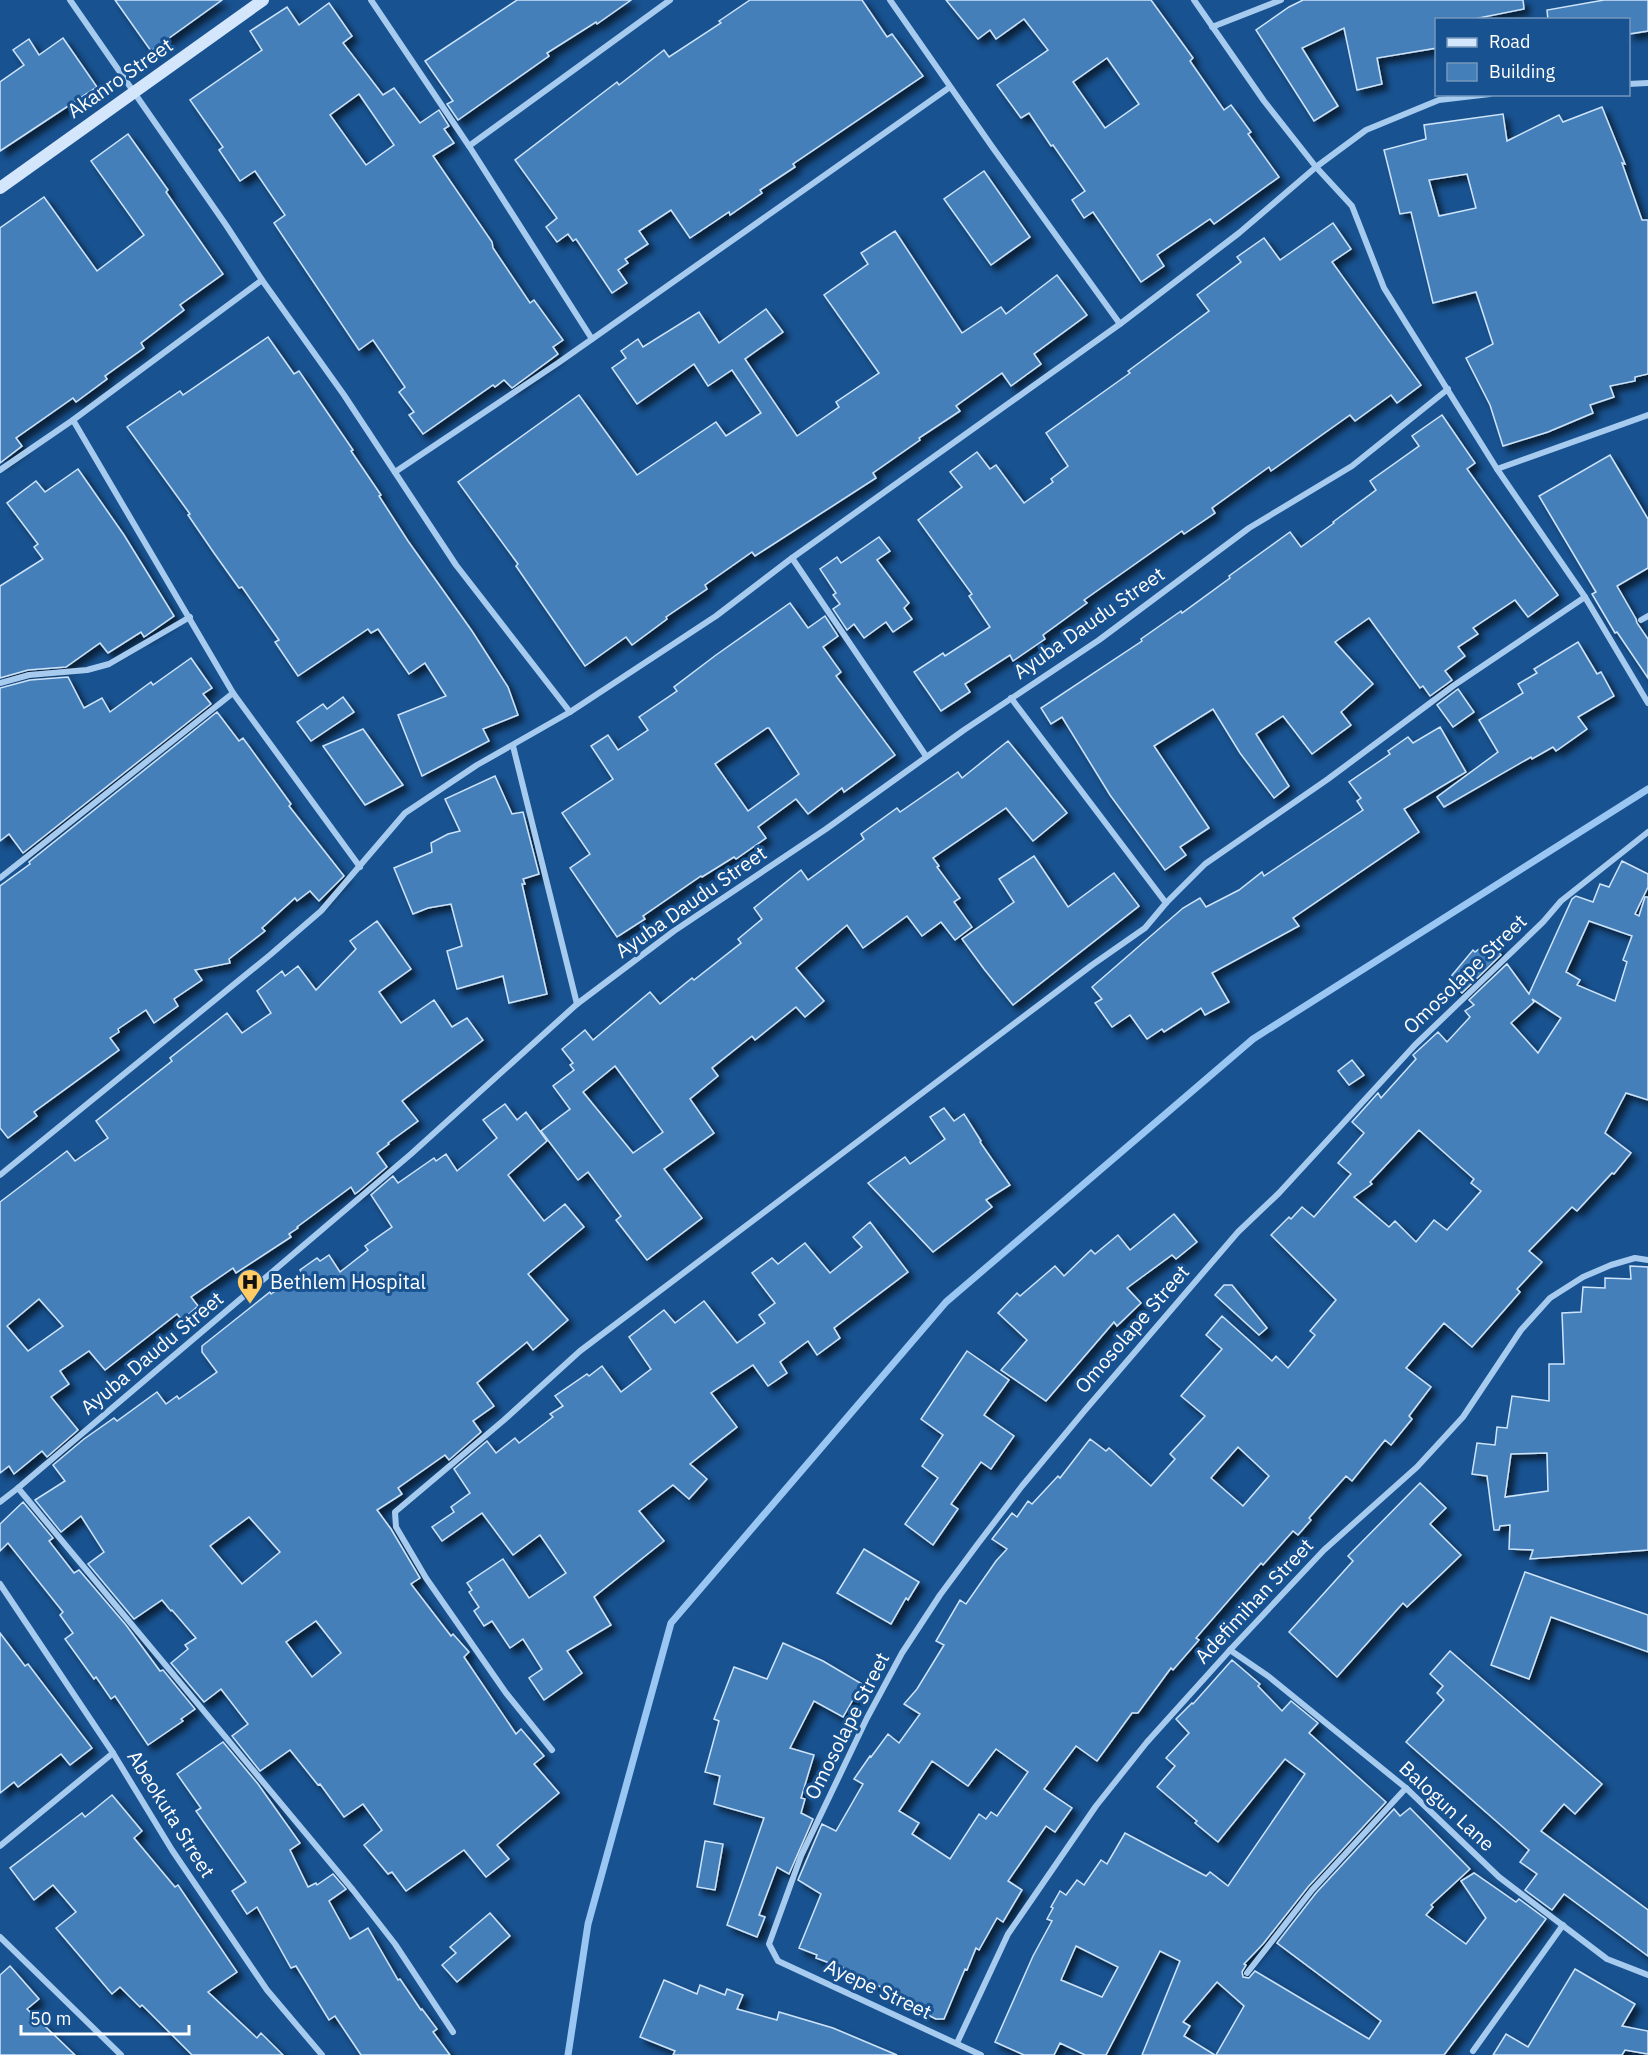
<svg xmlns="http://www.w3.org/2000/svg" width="1648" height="2055" viewBox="0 0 1648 2055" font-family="'IBM Plex Sans',sans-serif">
<defs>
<filter id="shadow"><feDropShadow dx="5.5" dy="5.5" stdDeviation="3" flood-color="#0009"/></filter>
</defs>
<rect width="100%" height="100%" fill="#185290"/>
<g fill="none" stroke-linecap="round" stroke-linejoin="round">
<path stroke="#99c6f2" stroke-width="7" d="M568,2055L588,1924L671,1623L946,1302L1253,1039L1648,789"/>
</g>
<g fill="#457fba" stroke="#cde4fb" stroke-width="1.5" fill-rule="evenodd" filter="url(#shadow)">
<path d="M115,0H222L151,51Z"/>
<path d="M517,0H631L597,24L596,22L547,53L549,56L458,120L447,104L453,101L425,61Z"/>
<path d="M750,0H862L887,37L892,34L923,76L793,164L795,167L760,190L762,193L730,215L729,212L690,238L671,210L639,231L648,244L625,259L628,263L618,270L627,283L612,293L576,239L573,241L568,234L557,242L546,227L557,218L515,160L617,82L619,85L664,50L669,57L721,23L719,21Z"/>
<path d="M946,0H1151L1193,58L1190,61L1224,110L1231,105L1251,132L1248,134L1279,177L1214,224L1210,219L1157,255L1164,266L1141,282L1093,212L1084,218L1072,200L1085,191L1053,145L1051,146L1029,113L1021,118L997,85L1048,50L1024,19L996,39L990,30L978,39ZM1107,58L1139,104L1105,128L1073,82Z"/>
<path d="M1303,0H1523L1524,9L1469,20H1437V48L1377,58L1382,84L1357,90L1344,28L1302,48L1338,106L1314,121L1256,30L1289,7Z"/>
<path d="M1604,0H1648V31L1629,34V20H1548L1547,10Z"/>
<path d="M329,3L352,36L343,43L383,95L394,88L420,123L439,110L449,126L444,129L454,143L433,156L492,242L493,248L530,303L534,300L563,340L553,347L558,354L512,388L504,380L495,387L493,385L423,434L409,415L414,412L399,392L405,387L373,340L359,350L274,223L285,215L255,171L240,181L219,150L223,147L190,100L262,50L250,31L287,7L299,25ZM359,94L394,145L366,165L330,115Z"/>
<path d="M63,38L97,87L0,151V82L24,65L13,50L29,39L39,55Z"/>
<path d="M1602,107L1625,164L1622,163L1642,220H1648V374L1635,377V381L1610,386L1614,397L1590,405L1593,413L1548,432L1503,446L1490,405L1466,358L1493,344L1476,292L1433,303L1411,212L1400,214L1384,150L1426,139L1424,125L1503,114L1507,141L1559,115L1563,122ZM1467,174L1476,208L1439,216L1429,180Z"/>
<path d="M128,134L168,190L166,192L223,274L180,305L184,310L141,343L144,348L105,376L107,379L76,402L73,398L16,438L22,446L0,463V228L44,197L97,271L144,235L91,161Z"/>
<path d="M984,171L1030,237L991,265L944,199Z"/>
<path d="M1333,223L1351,249L1332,262L1421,385L1397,403L1391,395L1355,421L1350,415L1271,471L1269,467L1212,508L1215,513L1184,534L1182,531L1084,600L1087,603L1043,635L1045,639L1013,661L1010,655L965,684L970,692L941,711L914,672L943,653L945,656L990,627L969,596L972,594L918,520L962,487L950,472L977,452L990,469L996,465L1024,503L1053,482L1051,479L1068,466L1046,433L1130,373L1128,371L1209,311L1197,295L1241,262L1237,257L1264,238L1280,260Z"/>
<path d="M895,231L962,333L1001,307L1006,314L1057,275L1087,315L1034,354L1041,364L1011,386L1002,373L956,406L960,411L919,438L920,440L873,473L876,478L755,556L752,552L705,585L707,589L666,617L667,619L632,645L626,637L585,666L516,566L518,564L458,482L579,395L637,475L716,422L726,436L761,413L732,370L708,386L694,364L637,404L612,368L626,358L621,351L638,339L643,347L699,312L719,343L766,309L783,332L745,359L797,436L839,407L836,402L879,373L824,295L868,264L861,253Z"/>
<path d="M268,337L294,374L299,371L353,450L351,451L381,495L379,496L408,541L472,631L508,687L518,715L483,729L489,741L422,776L398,715L446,696L425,663L409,674L378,629L371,633L368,629L298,676L275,642L279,640L242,587L239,588L214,553L188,515L190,514L127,427L180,391L183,395Z"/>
<path d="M1442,415L1475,463L1467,469L1558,595L1528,617L1515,600L1473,628L1478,634L1458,647L1465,656L1445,671L1452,680L1430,696L1423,686L1420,688L1369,618L1335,642L1373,684L1341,712L1351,725L1312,754L1283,716L1256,734L1289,786L1274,798L1240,753L1213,709L1154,746L1209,828L1180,847L1186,855L1165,870L1110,795L1062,717L1051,724L1041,708L1142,641L1141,639L1181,611L1182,613L1230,578L1229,576L1290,532L1301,547L1334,523L1333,522L1376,490L1370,481L1419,446L1412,436Z"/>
<path d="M1610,455L1648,519V568L1617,586L1636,619L1637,623L1648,639V678L1617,632L1615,633L1592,594L1596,592L1539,496Z"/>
<path d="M78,469L124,535L174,616L144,637L141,632L108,653L100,643L66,667L28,670L0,678V586L43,559L34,547L38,544L7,503L36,481L45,492Z"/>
<path d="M879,537L890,551L877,560L909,603L904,608L912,619L893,632L886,622L864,638L854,624L847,630L833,609L840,604L833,595L836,593L820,569L837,557L841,563Z"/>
<path d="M790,603L808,628L825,616L838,636L823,647L841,672L836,676L895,755L844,792L842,788L808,814L796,799L758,827L766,838L736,859L734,857L702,877L701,876L643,916L645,919L617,937L570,868L590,854L562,813L613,779L591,746L608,735L618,750L648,730L639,717L677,691L674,687L716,655ZM767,728H769L799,774L748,811L715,764Z"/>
<path d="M1578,642L1597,674L1601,672L1614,696L1578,717L1587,729L1556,751L1553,747L1532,759L1531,757L1444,807L1437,797L1498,752L1479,720L1523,693L1518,684L1537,673L1534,669Z"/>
<path d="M191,658L212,688L203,694L211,704L23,853L9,834L0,841V688L30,680L68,677L84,708L102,698L110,712L151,682L153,685Z"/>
<path d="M1458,689L1474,712L1453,727L1437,705Z"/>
<path d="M343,697L354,712L311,741L297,722L323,704L327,709Z"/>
<path d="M217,712L239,741L243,738L291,804L289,806L344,876L319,901L310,891L297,901L295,898L262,928L265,931L229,959L230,963L195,970L202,980L174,999L178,1006L154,1023L146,1010L118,1029L119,1032L110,1038L119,1050L34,1112L37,1116L8,1138L0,1128V886L30,864L29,862Z"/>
<path d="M1440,727L1466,772L1404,809L1419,832L1293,918L1299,926L1212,973L1229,1002L1205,1015L1201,1008L1164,1032L1162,1029L1147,1039L1130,1015L1112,1027L1095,1003L1102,999L1092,987L1183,908L1200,898L1206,907L1239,890L1262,872L1264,876L1363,810L1357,801L1361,798L1349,782L1390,754L1388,751L1408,737L1413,743Z"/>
<path d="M363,729L403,785L365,805L323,746Z"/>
<path d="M1008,741L1067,813L1033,841L1006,808L933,858L939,866L937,867L960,898L954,902L972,927L955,940L941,922L922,936L907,916L863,948L847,925L796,968L824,1001L805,1017L796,1007L755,1040L752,1036L712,1068L718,1076L690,1099L714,1133L664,1169L702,1218L647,1260L616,1220L621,1216L588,1172L578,1180L541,1131L570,1109L553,1086L574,1070L570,1065L573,1063L562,1049L585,1030L593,1040L650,992L660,1004L692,978L694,980L741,943L738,939L762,919L754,908L801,870L808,880L864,839L861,834L897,808L900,812L958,772L962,778ZM615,1066L663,1132L633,1153L583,1092Z"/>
<path d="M495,776L512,814L523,812L539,874L523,879L525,884H522L547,994L509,1003L503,976L457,989L447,951L462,946L451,904L428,908L413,914L394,868L432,852L431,843L448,834L460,831L445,799Z"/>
<path d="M1034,856L1068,907L1114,873L1139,906L1013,1005L984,969L962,939L1014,902L999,879Z"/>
<path d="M1622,861L1648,874V887L1635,914L1639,916L1645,897H1648V1100L1626,1093L1605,1133L1631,1153L1614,1174L1612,1173L1577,1211L1572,1207L1529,1251L1542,1262L1517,1289L1520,1292L1472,1347L1444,1323L1406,1368L1431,1387L1409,1416L1412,1419L1391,1445L1385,1440L1352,1481L1346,1476L1309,1518L1311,1520L1298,1535L1293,1531L1263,1565L1261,1563L1196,1638L1199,1640L1173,1670L1171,1668L1138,1713H1132L1097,1761L1076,1746L1044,1789L1072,1808L1055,1832L1046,1826L1008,1881L1022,1890L1003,1922L997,1918L979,1950L976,1948L967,1970L965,1969L944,2019H936L909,2006L911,2002L843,1968L816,1958L817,1955L799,1948L821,1894L798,1880L822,1824L836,1831L863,1784L854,1779L870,1756L871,1757L888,1734L899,1743L920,1714L904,1704L917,1689L944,1645L936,1641L960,1600L966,1604L996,1561L1007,1549L992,1539L1012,1513L1017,1517L1028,1501L1032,1504L1058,1476L1060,1478L1090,1439L1106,1451L1109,1448L1151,1486L1175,1459L1170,1454L1205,1416L1181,1396L1222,1349L1206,1335L1222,1316L1272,1361L1276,1356L1288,1368L1315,1335L1310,1331L1336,1300L1271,1235L1289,1217L1291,1219L1302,1207L1314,1217L1351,1174L1338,1163L1364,1133L1352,1122L1378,1093L1381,1098L1416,1059L1413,1055L1438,1032L1447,1042L1470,1017L1465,1011L1474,1005L1469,1000L1507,964L1529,994L1572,899L1576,896L1593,902L1600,884L1609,887ZM1589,921L1632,936L1623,960L1627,962L1615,1001L1577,985L1580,980L1566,972ZM1532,999L1561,1018L1538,1053L1511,1023L1534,1002ZM1419,1130L1474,1179L1471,1183L1481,1191L1447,1230L1434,1220L1416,1242L1395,1221L1389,1227L1354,1197L1372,1184L1370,1182ZM1238,1447L1269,1476L1243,1506L1211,1478ZM996,1749L1028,1772L997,1816L991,1812L986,1819L979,1814L950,1859L912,1834L919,1823L899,1811L932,1761L968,1786Z"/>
<path d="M377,921L411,969L379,992L401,1023L434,1000L452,1027L467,1018L483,1040L402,1101L418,1121L388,1143L389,1144L377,1153L387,1167L359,1191L355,1194L351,1187L297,1227L298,1228L289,1234L291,1237L236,1273L233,1268L191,1297L198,1306L182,1320L177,1314L105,1370L89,1351L60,1371L69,1384L51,1397L78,1430L47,1457L42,1451L14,1474L9,1466L0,1473V1202L67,1151L75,1161L108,1138L96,1121L172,1061L170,1058L227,1013L242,1033L271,1013L257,991L282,971L285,976L298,966L316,990L356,949L350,941ZM39,1299L63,1326L28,1351L7,1326Z"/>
<path d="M1491,940L1501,955L1462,993L1448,980L1473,950L1475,952Z"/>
<path d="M1352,1060L1364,1075L1349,1085L1338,1071Z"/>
<path d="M505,1104L517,1120L526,1112L547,1141L508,1175L544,1221L565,1204L584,1227L528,1274L568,1320L533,1350L527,1342L477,1383L494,1406L473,1421L481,1432L449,1460L445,1455L398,1488L402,1494L377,1510L391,1529L420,1578L411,1584L451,1636L453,1634L469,1652L464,1657L516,1734L521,1729L544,1756L534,1764L559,1793L497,1845L509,1859L486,1877L464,1850L406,1891L392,1872L388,1874L364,1845L382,1830L363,1804L344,1817L320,1784L318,1785L290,1750L260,1771L232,1736L248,1724L221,1689L204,1702L171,1663L188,1649L185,1645L196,1638L172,1610L171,1611L162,1600L134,1619L88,1564L104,1552L81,1516L61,1532L35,1500L65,1481L53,1465L84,1439L114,1418L117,1421L157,1392L166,1404L177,1396L179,1399L217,1372L202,1352V1346L270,1292L271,1294L302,1273L300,1270L317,1258L320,1261L329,1255L340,1272L368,1250L365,1246L392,1227L371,1195L393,1176L398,1183L434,1158L436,1161L446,1154L457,1171L497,1138L483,1120ZM249,1517L280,1552L242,1584L210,1546ZM316,1621L341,1653L312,1677L286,1642Z"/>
<path d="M944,1108L954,1121L964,1114L981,1141L980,1142L1010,1185L986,1200L992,1207L933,1252L868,1183L905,1157L910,1164L945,1139L930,1117Z"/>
<path d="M1174,1214L1197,1242L1176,1259L1172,1255L1127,1288L1141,1303L1117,1326L1114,1322L1046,1401L1001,1370L1027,1340L998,1313L1017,1293L1020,1296L1055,1266L1064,1276L1091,1250L1095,1254L1118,1235L1130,1250Z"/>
<path d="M870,1222L908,1272L834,1328L840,1338L817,1355L808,1341L780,1362L787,1373L768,1386L753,1365L711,1393L737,1427L690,1464L707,1479L689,1499L673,1485L639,1511L664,1541L594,1597L611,1625L567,1651L582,1673L544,1700L529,1678L542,1669L523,1639L510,1648L492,1621L484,1626L474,1611L479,1607L469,1592L472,1590L467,1583L503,1559L529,1598L566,1573L540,1535L513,1555L482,1513L442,1541L432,1527L454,1512L451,1507L470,1493L454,1469L487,1441L496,1453L515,1438L519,1443L553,1417L550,1414L563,1406L555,1396L587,1374L589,1376L602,1366L621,1392L651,1369L629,1337L664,1310L675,1323L704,1301L737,1343L765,1323L759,1315L775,1303L752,1273L772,1258L778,1264L805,1243L830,1273L862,1247L853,1237Z"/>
<path d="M1630,1266L1648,1267V1550L1530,1559L1533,1550L1509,1549L1510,1525L1500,1526L1499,1530H1494L1487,1476L1472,1474L1477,1443L1495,1445L1497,1427L1507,1428L1512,1396L1549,1401V1364H1564L1562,1313L1581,1312L1583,1287L1605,1288V1278L1631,1279ZM1547,1453L1548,1491L1505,1497L1511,1454Z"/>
<path d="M1224,1285H1232L1267,1328L1259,1335L1215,1295Z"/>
<path d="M967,1351L1009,1380L984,1415L1014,1436L991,1469L981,1462L951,1504L958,1509L933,1545L905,1524L938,1478L922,1466L943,1435L921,1419Z"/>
<path d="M1420,1483L1446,1508L1430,1524L1461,1555L1407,1607L1403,1603L1337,1677L1289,1632L1353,1561L1348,1556Z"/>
<path d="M23,1502L53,1538L49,1541L74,1573L79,1570L126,1625L160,1671L163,1670L195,1709L181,1719L183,1721L148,1745L115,1696L111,1699L96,1677L94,1679L65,1639L73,1633L60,1615L63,1612L8,1543L0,1551V1524Z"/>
<path d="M864,1549L919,1582L908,1600L906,1598L891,1624L837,1593Z"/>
<path d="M1525,1572L1648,1615V1652L1551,1617L1529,1679L1491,1665Z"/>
<path d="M0,1633L25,1666L28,1664L92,1748L70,1765L61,1754L18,1787L14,1782L0,1793Z"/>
<path d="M783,1643L823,1661L862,1684L843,1717L814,1701L790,1748L814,1755L801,1798L805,1799L801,1813L813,1819L789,1874L777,1867L759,1915L765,1917L757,1937L727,1925L764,1818L714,1804L720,1776L705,1772L719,1721L714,1719L734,1667L767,1679Z"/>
<path d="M1450,1651L1602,1784L1575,1814L1564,1804L1541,1831L1648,1910V1956L1564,1894L1552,1910L1525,1890L1537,1874L1520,1862L1529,1850L1406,1742L1444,1700L1437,1693L1443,1686L1430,1674Z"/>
<path d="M1232,1660L1260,1684L1258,1686L1282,1711L1291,1701L1318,1723L1309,1733L1386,1802L1308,1887L1263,1944L1244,1964L1246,1965L1242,1972L1243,1977L1249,1978L1255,1971L1369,2039L1381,2021L1277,1943L1316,1893L1394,1809L1400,1816L1410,1808L1470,1869L1431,1905L1433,1907L1426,1915L1466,1944L1486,1918L1461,1881L1474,1873L1516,1902L1519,1899L1546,1919L1444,2055H1216L1244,2006L1217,1982L1183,2022L1190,2026L1184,2036L1215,2055H1142L1180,1961L1160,1951L1106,2055H1085L1060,2043L1054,2055H1024L995,2042L1033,1956L1052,1921L1047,1919L1053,1908L1051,1907L1060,1891L1066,1895L1077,1880L1084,1885L1101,1860L1107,1864L1125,1833L1206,1876L1210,1872L1228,1886L1305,1774L1285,1759L1218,1842L1195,1823L1197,1821L1157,1787L1175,1766L1166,1758L1189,1733L1176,1719L1192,1703L1193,1704ZM1076,1946L1118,1967L1102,1997L1061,1980Z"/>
<path d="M223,1742L258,1784L300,1843L290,1850L308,1887L316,1883L317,1885L333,1874L346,1889L329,1901L350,1939L368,1928L398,1980L400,1979L421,2010L422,2009L437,2029L433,2032L450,2055H361L335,2016L329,2020L296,1966L291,1968L257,1907L247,1914L232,1891L246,1882L196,1811L201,1808L177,1774Z"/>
<path d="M112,1795L142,1831L134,1838L175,1887L178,1885L237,1972L208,1992L257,2038L261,2033L283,2055H192L142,2005L140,2007L120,1987L112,1994L56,1928L76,1912L53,1885L34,1900L10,1868L82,1813L85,1817Z"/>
<path d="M705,1841L723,1844L715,1890L697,1887Z"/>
<path d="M490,1913L510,1936L457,1982L442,1965L456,1953L450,1947Z"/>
<path d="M10,1966L39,1999L27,2009L75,2055H0V1975Z"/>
<path d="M1575,1969L1635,2004L1622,2026L1648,2031V2054L1625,2050L1622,2055H1493L1506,2034L1528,2047Z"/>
<path d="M664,1980L697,1994L700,1985L725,1995L727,1989L743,1995L737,2009L777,2020L779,2012L833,2028L897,2055H673L675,2051L640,2037Z"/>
</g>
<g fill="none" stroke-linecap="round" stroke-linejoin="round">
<g stroke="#a6cbef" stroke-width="6">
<path d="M70,0L226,225L262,280L344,395L456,565L570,712L716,616L792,558L1120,324L1239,233L1316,167L1366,130L1439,100L1490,94"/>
<path d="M371,0L469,146L592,339"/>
<path d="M890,0L993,148L1120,324"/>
<path d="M1194,0L1264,101L1316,167L1352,206L1384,288L1497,469L1585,597L1648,703"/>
<path d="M1212,27L1281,0"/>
<path d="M1628,84L1648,83"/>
<path d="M469,146L670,0"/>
<path d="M73,420L233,693L360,867"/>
<path d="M1497,469L1648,415"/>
<path d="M0,470L73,420L262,280"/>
<path d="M395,472L558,363L950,87"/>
<path d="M792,558L926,756"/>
<path d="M1641,620L1648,616"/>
<path d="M0,683L29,675L87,670L109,664L190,617"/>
<path d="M1011,698L1166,903"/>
<path d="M513,746L577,1004"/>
<path d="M0,878L233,693"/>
<path d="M0,1175L270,955L321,911L405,813L477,765L570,712"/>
<path d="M18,1488L353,1890L395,1944L453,2032"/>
<path d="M0,1502L18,1488L411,1154L577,1004L674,931L826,829L964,730L1099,640L1249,528L1352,466L1448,389"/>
<path d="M0,1584L113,1753L172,1850L267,1990L322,2055"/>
<path d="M1230,1650L1268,1676L1406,1788L1499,1877L1607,1959L1648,1975"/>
<path d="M552,1750L506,1693L426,1578L396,1527L395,1512L504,1420L580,1351L1092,965L1145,928L1166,903L1205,864L1328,779L1453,686L1585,597"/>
<path d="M0,1846L113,1753"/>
<path d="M0,1937L121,2055"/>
<path d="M1247,1973L1312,1890L1406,1788"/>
<path d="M957,2043L1008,1934L1096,1806L1147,1742L1230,1650L1324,1550L1417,1467L1463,1417L1521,1330L1550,1298L1583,1277L1611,1265L1635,1258L1648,1260"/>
<path d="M1473,2051L1563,1925"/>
<path d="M981,2055L778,1961L769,1944L801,1856L867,1718L902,1653L940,1595L977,1545L1022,1486L1086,1409L1238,1232L1279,1193L1415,1045L1543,922L1561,901L1648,832"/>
</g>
<path stroke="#d4e6fb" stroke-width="12" d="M0,188L263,0"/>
</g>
<defs>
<g id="hospital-pin" transform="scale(1.35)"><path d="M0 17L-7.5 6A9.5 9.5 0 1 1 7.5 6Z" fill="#ffcb64" stroke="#185290"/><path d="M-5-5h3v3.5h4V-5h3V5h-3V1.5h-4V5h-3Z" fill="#111"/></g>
</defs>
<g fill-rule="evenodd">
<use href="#hospital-pin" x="250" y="1282"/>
</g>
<g text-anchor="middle" stroke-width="6" stroke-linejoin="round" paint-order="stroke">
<g font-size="20" fill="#fff" stroke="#185290">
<text transform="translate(120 78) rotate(-35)" y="7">Akanro Street</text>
<text transform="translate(1089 623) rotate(-35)" y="7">Ayuba Daudu Street</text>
<text transform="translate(691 902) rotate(-35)" y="7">Ayuba Daudu Street</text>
<text transform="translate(1465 974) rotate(-44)" y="7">Omosolape Street</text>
<text transform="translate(1132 1329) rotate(-49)" y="7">Omosolape Street</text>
<text transform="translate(152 1353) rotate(-40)" y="7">Ayuba Daudu Street</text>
<text transform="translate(1254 1601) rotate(-47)" y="7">Adefimihan Street</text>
<text transform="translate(847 1726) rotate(-63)" y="7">Omosolape Street</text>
<text transform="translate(1447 1806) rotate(43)" y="7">Balogun Lane</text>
<text transform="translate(171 1814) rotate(58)" y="7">Abeokuta Street</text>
<text transform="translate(878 1989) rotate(25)" y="7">Ayepe Street</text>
</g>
<g font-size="20" fill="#fff" stroke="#185290" text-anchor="start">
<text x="270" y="1289">Bethlem Hospital</text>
</g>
</g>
<rect x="1435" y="18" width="195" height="78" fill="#185290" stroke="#7497bc" stroke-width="1.5"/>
<rect x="1447" y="38" width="30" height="9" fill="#d4e6fb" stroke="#7497bc" stroke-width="1.5"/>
<text x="1489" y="48" font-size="18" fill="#ffffff">Road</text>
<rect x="1447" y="63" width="30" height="18" fill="#457fba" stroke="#7497bc" stroke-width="1.5"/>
<text x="1489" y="78" font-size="18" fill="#ffffff">Building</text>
<path d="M21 2025v9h168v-9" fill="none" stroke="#ffffff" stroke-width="3"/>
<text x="30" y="2025" font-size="18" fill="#ffffff" stroke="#185290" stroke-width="4.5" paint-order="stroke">50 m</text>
</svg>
